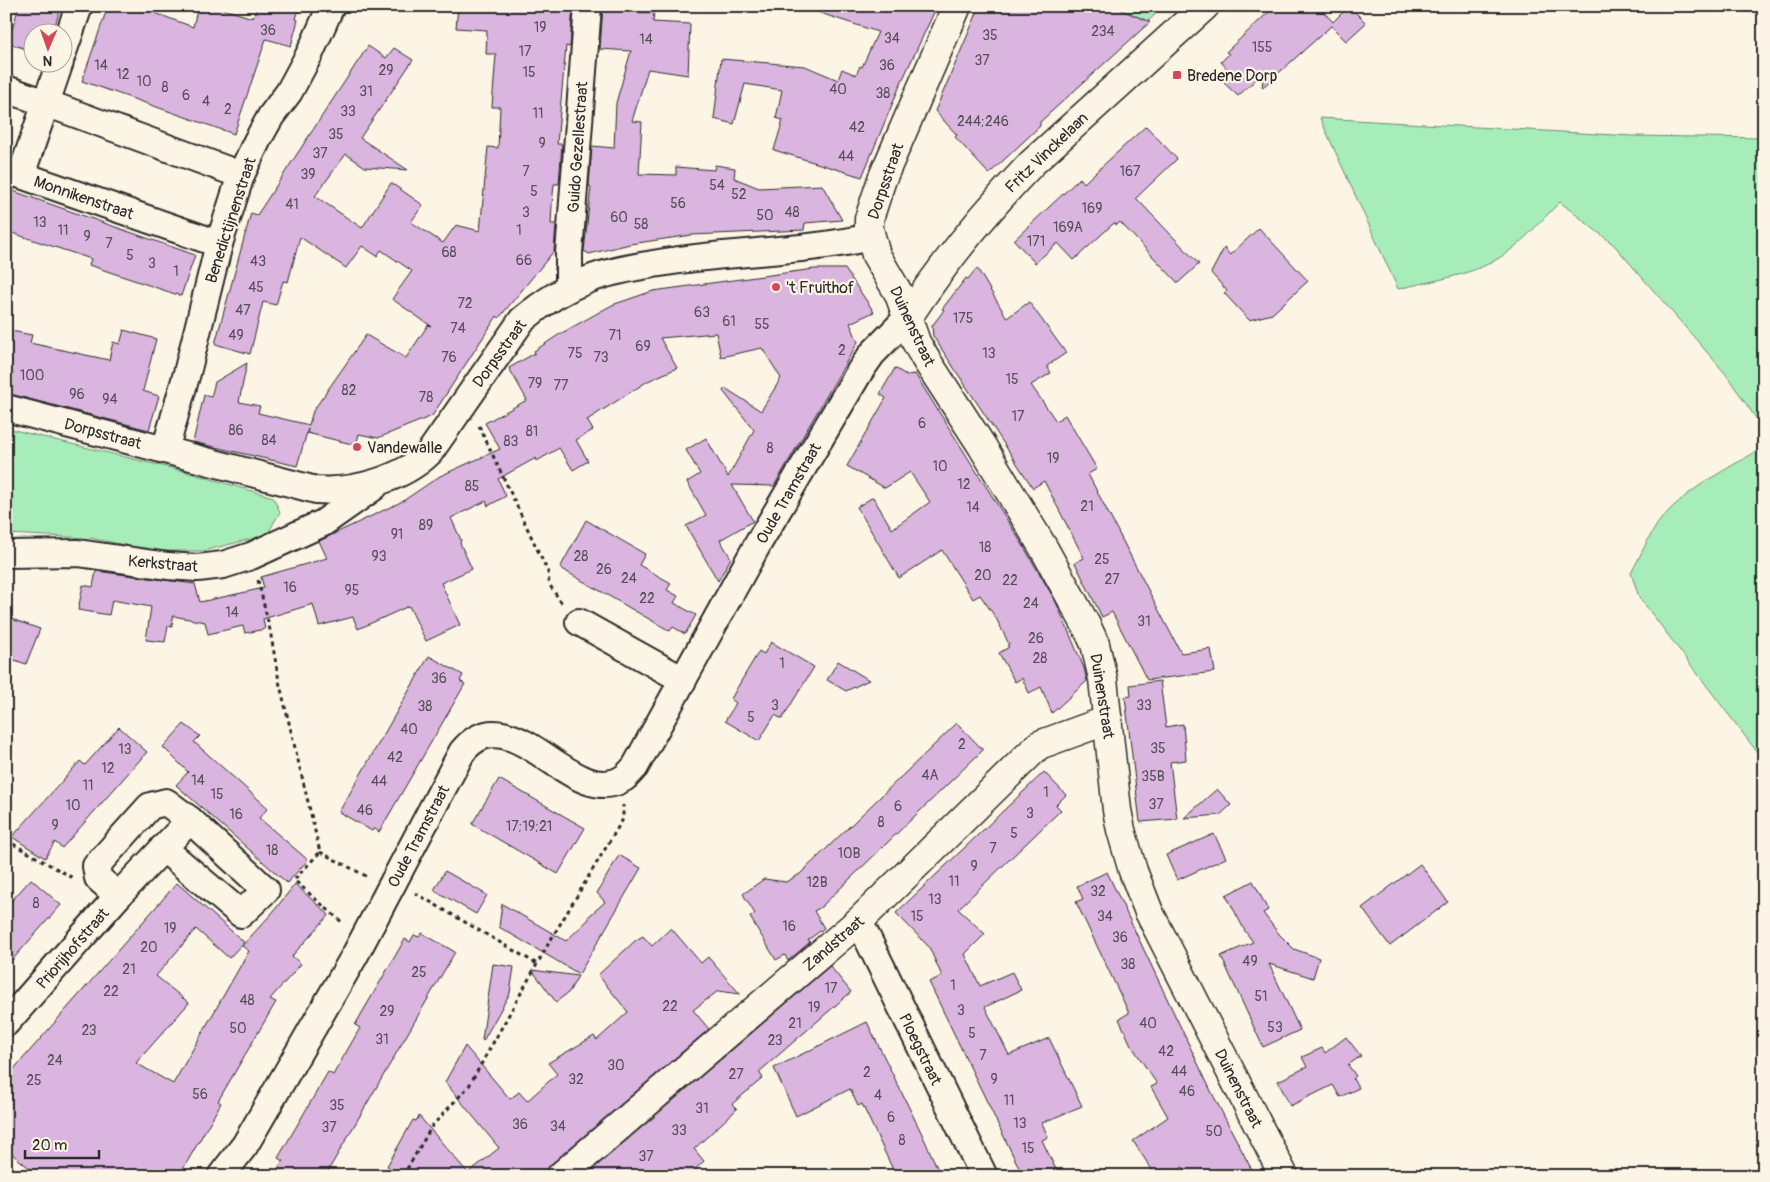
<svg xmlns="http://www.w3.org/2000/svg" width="1770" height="1182" viewBox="0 0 1770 1182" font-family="Pangolin,sans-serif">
<rect width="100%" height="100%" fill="#fcf5e5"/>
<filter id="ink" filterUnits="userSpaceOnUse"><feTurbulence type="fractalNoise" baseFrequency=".02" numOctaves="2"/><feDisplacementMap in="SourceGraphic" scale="10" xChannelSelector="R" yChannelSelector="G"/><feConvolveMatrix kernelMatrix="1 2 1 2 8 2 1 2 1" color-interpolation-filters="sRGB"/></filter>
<g filter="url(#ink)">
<g fill="#a7edb9" stroke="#698c72">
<path d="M1112,6H1157L1152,11L1155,15L1148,21Z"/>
<path d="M1320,118L1632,136L1764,138V430L1725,373L1614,245L1560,202C1539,222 1520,247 1494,261C1465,277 1429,281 1398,289Z"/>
<path d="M6,428L183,471L273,497L280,512L267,535L203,551H155L90,538L6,534Z"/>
<path d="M1764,447V761L1639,597L1631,573C1640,557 1651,531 1662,518C1689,487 1729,468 1764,447Z"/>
</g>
<g fill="#d9b5df" stroke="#2b2b2b">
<path d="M19,6H61L53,32H32V51L8,43Z"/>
<path d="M108,6H136L193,27L198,6H213L253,18L257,6H300L296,19L298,20L291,46L266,39L234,134L82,81Z"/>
<path d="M458,6H573L570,47L566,46L557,144H562L559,184H554L552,205L551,224H556L554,251L499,318L497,316L432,416L378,438L359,434L356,445L307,433L308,429L297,466L193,442L204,395L211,397L215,382L247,363L239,402L260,406L258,413L309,425L313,411L366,335L406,358L428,325L431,326L392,299L412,271L381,250L377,256L362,246L346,268L300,237L288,282L283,281L276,305L263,302L250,354L215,344L251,213L257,215L368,46L386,58L394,48L413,60L360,138L408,170L365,167L346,154L315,196L362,228L391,183L423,205L411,222L443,243L456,225L480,231L488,147L498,148L500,107H492L496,54H486L487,30L456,28Z"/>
<path d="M603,6H638L637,12L654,13L653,22L690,24L688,75L648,69L632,121L642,122L639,174L676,175V167L714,170L715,165L735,168L734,178L759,188L822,185L842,220L805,223L804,230L692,235L630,244L589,254L584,251L591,187L589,186L592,146L614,148L616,103L631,51L600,49Z"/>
<path d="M812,6H937L901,83L862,177L774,150L783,120L776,118L782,90L745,84L734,124L714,119L721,59L805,66L838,80L842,69L856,75L860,66L862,67L878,32L811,10Z"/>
<path d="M980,6H1112L1150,22L1040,122V126L989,174L955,137L957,135L935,111Z"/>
<path d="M1275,6H1318L1333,22L1349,6L1366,23L1346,41L1331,26L1262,88L1264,72L1238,96L1224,83L1233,75L1221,62L1229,54L1226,52Z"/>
<path d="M1146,126L1177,159L1136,198L1199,264L1178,283L1120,222L1117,225L1114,223L1074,260L1058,243L1035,263L1014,240L1080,178L1084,183Z"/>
<path d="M13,191L195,255L181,296L89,265L91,259L6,231V194Z"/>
<path d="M1259,228L1308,281L1272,314L1249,320L1224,293L1227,291L1211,273L1224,248L1230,255Z"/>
<path d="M977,268L1007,318L1029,302L1066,353L1047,366L1051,373L1031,385L1056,421L1065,415L1097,469L1088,474L1181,653L1211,649L1215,672L1147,680L1112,612L1102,617L1075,563L1084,558L1044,481L1033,488L933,336L932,326L944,310L942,309L966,278L968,279Z"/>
<path d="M814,269H845L874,312L850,323L858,342L774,486L732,485L753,521L720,540L731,558L718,581L686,526L706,515L687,482L700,474L686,450L706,438L728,477L754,430L723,391L725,388L761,411L781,378L762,348L721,357L716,333L660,338L677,368L648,381L587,420L593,430L576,440L588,461L573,470L559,448L537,461L536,458L498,479L506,496L488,506L486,501L451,518L461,540L460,543L472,569L441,583L460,625L426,641L409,606L358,629L353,617L319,626L313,604L263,619L265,629L245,633L243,626L208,634L205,622L173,616L172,627L168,626L165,642L146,640L151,607L112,600L109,615L78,610L83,585L93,587L96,571L195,584L200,602L264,588L261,577L327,558L319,541L403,501L440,476L500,449L485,423L527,400L509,368L535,353L534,351L560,334L612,305L653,291Z"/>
<path d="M6,330L32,335L30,343L109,360L113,342L120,344L124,330L156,339L143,391L159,396L149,430L6,393Z"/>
<path d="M895,368L906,375L915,374L1021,542L1056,602L1084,668L1087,681L1052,713L1041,687L1029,693L1022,678L1015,682L999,653L1009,647L1007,645L1009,644L996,618L980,595L973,599L942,550L899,578L857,507L873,497L892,529L930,502L910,472L885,488L847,466L886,398L880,394Z"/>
<path d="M586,520L645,554L639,565L671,583L667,590L678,596L674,603L696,615L685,634L673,627L670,631L560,568Z"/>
<path d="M6,617L40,629L26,664L6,657Z"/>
<path d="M771,642L814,667L782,719L775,715L759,741L725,721L736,703L731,699L737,688L759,651L764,654Z"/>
<path d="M429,656L463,675L460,681L465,684L379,832L374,828L372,831L339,812Z"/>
<path d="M838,661L869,680L846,691L827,680Z"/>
<path d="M1160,681L1166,727L1183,724L1186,760L1170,762L1177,819L1140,822L1125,697L1131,696L1130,685Z"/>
<path d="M957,723L983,750L821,907L814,911L824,928L808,940L810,942L788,961L785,955L776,960L750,917L755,914L743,894L764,879L786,882L800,874Z"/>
<path d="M184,724L200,736L194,742L268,808L259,818L308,860L287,883L176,785L188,772L163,747Z"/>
<path d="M119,727L147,752L62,848L55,842L45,858L12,837L80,761L85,765Z"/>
<path d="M1044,772L1066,795L1056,805L1061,810L958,909L985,934L965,954L980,986L1012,972L1021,990L985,1007L1009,1055L1049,1038L1082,1106L1042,1123L1048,1137L1042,1140L1059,1176H1023L929,982L942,976L929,947L896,913Z"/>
<path d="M499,779L585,828L558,874L472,824Z"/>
<path d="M1217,789L1231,805L1220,815L1184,818Z"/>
<path d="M1214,834L1226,858L1177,880L1166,855Z"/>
<path d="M619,855L641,868L579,974L499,927L502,904L566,941L589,919L588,917L605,902L597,893Z"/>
<path d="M1420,864L1448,902L1390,946L1362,908Z"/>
<path d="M445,871L487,895L476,914L434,890Z"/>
<path d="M1107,872L1210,1089L1255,1176H1189L1183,1167L1169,1176H1156L1133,1141L1168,1117L1151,1087L1157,1084L1131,1045L1119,1019L1129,1013L1076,902L1083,899L1077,886Z"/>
<path d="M31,879L61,905L6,967V907Z"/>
<path d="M1253,881L1268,910L1263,913L1279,934L1294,949L1319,958L1313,978L1269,964L1300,1030L1263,1047L1221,956L1253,942L1245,931L1226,895Z"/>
<path d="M177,883L244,942L229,958L196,929L156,976L189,1003L136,1063L173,1084L249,951L242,946L273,912L295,884L329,915L292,956L301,964L270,999L276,1002L218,1101L221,1103L179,1176H39L6,1149V1078Z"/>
<path d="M671,928L701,963L708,957L740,994L718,991L693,1010L709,1029L551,1164L546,1170V1176H403L387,1166L413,1120L416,1121L419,1116L468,1173L499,1148L445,1082L465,1046L510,1099L519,1092L527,1101L557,1074L548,1063L594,1036L597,1040L628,1012L598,975L636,940L643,936L652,946Z"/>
<path d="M422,933L455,952L325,1176H290L278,1168L283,1161L278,1158L328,1072L333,1075L337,1068L360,1028L355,1025L405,939L410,942L414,935L419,937Z"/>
<path d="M493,964L514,967L510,993L483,1041L482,1040Z"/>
<path d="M830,966L851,992L759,1072L763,1078L732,1104L737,1109L694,1149L704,1161L688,1176H585Z"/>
<path d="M532,970L578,976L569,992L556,1002Z"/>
<path d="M867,1022L921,1132L941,1176H896L862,1104L858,1106L850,1089L796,1116L774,1068Z"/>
<path d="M1346,1037L1361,1056L1348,1065L1356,1076L1353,1079L1359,1088L1340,1097L1333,1085L1290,1106L1278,1081L1307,1067L1302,1057L1322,1048L1325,1053Z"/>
</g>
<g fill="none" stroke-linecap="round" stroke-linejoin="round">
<g stroke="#2b2b2b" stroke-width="16">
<path id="service" d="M6,186L21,175"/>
</g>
<g stroke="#2b2b2b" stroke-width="30">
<g id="minor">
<path d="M62,55L79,6"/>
<path d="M6,89L46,103L60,62"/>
<path d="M219,244L21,175L46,103L241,175"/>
<path d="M569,288V253L588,6"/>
<path d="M6,408L316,490C353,493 403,479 430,452L522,320C542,303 565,288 590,279C610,271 631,268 653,264C725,251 799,253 871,237"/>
<path d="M165,450L187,373L219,244L241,175L257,141L271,116L289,92L310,53L331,6"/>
<path d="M6,554L78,553L168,566L198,568L223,565L251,556L323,523L374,487"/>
<path d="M579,622L683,680"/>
<path d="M118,896L98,878L96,866L150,806L166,802L190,820L266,890L241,914L163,848"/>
<path d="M859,921L984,1176"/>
<path d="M6,1023L118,896L190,820"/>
<path d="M221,1176L245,1145L355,955L462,752C512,690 572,812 624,778C628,775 632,770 635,767L759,542L860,371L872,354L908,317"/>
</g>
</g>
<g stroke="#2b2b2b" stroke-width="31">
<g id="tertiary">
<path d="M957,6L882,179L869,219V229L876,255L899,294L916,342L925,358L982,446L1043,547L1086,625L1095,644L1103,679L1117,810L1121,830L1133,871L1149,912L1284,1176"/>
<path d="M908,317C944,262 986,211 1032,163L1205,6"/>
<path d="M561,1176L859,921L1039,745L1108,720"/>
</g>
</g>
<g stroke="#2b2b2b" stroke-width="3" stroke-dasharray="4 4" stroke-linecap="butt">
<path d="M479,426L548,572L549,584L563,605"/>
<path d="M258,580L270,630L279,681L320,852L294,880L344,924"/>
<path d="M6,840L73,878"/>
<path d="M320,852L368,877"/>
<path d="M415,893L537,964"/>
<path d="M403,1176L432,1126L469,1086L550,941L623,819V805"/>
</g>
<use href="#service" stroke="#fcf5e5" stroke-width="12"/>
<use href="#minor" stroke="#fcf5e5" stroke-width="26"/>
<use href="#tertiary" stroke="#fcf5e5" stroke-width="28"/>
</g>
</g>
<g fill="#d1495b" stroke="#fcf5e5" stroke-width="2">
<rect x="1172" y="70" width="10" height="10" rx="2.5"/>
<circle cx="776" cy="287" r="5"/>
<circle cx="357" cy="447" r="5"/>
</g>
<g text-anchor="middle" stroke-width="4.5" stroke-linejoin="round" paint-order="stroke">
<g font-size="14" fill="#564e58">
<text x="540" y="32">19</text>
<text x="268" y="35">36</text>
<text x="1103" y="36">234</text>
<text x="990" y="40">35</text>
<text x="892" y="43">34</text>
<text x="646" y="44">14</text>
<text x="1262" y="52">155</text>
<text x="525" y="56">17</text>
<text x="982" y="65">37</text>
<text x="101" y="70">14</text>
<text x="887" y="70">36</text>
<text x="386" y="75">29</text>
<text x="529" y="77">15</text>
<text x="123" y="79">12</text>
<text x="144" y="86">10</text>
<text x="165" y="92">8</text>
<text x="838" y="94">40</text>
<text x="366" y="96">31</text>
<text x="883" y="98">38</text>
<text x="186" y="100">6</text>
<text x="206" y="106">4</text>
<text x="228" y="114">2</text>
<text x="348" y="116">33</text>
<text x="538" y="118">11</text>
<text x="983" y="126">244;246</text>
<text x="857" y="132">42</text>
<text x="336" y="139">35</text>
<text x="542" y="148">9</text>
<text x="320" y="158">37</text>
<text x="846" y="161">44</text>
<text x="526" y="176">7</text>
<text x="1130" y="176">167</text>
<text x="308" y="179">39</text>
<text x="717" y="190">54</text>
<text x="534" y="196">5</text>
<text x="739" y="199">52</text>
<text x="678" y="208">56</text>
<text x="292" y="209">41</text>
<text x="1092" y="213">169</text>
<text x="526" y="217">3</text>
<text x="792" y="217">48</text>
<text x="765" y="220">50</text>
<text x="619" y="222">60</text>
<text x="40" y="227">13</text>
<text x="641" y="229">58</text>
<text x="1068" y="232">169A</text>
<text x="63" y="235">11</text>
<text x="519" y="235">1</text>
<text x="87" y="241">9</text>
<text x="1036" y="246">171</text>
<text x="109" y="248">7</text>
<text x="449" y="257">68</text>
<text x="130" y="260">5</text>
<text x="524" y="265">66</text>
<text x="258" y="266">43</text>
<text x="152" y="268">3</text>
<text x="176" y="276">1</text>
<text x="256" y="292">45</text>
<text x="465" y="308">72</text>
<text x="243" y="315">47</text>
<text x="702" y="317">63</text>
<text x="963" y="323">175</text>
<text x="729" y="326">61</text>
<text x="762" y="329">55</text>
<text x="458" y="333">74</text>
<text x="236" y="340">49</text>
<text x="615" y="340">71</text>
<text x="643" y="351">69</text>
<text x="842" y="355">2</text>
<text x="575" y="358">75</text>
<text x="989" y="358">13</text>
<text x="449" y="362">76</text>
<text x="601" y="362">73</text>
<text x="32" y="380">100</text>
<text x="1012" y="384">15</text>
<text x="535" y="388">79</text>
<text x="561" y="390">77</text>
<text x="349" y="395">82</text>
<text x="77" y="399">96</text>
<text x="426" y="402">78</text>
<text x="110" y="404">94</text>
<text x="1018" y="421">17</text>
<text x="922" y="428">6</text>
<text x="236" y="435">86</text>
<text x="532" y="436">81</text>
<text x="269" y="445">84</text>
<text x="511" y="446">83</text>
<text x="770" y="453">8</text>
<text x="1053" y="463">19</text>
<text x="940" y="471">10</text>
<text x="964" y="489">12</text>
<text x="472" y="491">85</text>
<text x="1087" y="511">21</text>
<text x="973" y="512">14</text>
<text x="426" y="530">89</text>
<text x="397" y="539">91</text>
<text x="985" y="552">18</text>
<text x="379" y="561">93</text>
<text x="581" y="561">28</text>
<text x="1102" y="564">25</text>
<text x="604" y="574">26</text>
<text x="983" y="580">20</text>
<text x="629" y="583">24</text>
<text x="1112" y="584">27</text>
<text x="1010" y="585">22</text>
<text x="290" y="592">16</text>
<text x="352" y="595">95</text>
<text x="647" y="603">22</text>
<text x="1031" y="608">24</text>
<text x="232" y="617">14</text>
<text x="1144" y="626">31</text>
<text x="1036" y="643">26</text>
<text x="1040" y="663">28</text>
<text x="782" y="668">1</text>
<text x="439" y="683">36</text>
<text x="775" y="710">3</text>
<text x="1144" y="710">33</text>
<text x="425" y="711">38</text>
<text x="751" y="722">5</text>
<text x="409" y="734">40</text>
<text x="962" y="749">2</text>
<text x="1158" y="753">35</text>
<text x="125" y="754">13</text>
<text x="395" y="762">42</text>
<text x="108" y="773">12</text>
<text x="930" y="780">4A</text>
<text x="1153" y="781">35B</text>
<text x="198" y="785">14</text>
<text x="379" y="786">44</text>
<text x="88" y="790">11</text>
<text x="1046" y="797">1</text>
<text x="217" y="799">15</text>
<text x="1156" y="809">37</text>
<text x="73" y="810">10</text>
<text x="898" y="811">6</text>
<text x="365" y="815">46</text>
<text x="1030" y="818">3</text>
<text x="236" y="819">16</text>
<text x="881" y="827">8</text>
<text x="55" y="830">9</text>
<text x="529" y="831">17;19;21</text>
<text x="1014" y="838">5</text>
<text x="993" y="853">7</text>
<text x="272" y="855">18</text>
<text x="849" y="858">10B</text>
<text x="974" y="871">9</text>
<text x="954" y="886">11</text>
<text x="817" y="887">12B</text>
<text x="1098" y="896">32</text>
<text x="935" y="904">13</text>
<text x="36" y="908">8</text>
<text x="917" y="921">15</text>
<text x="1105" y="921">34</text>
<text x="789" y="931">16</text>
<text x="170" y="933">19</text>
<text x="1120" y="942">36</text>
<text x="149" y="952">20</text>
<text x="1250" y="966">49</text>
<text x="1128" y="969">38</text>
<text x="129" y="974">21</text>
<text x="419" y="977">25</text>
<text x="953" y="990">1</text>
<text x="831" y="993">17</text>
<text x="111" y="996">22</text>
<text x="1261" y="1001">51</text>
<text x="247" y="1005">48</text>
<text x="670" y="1011">22</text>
<text x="814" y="1012">19</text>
<text x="961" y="1015">3</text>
<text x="387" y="1016">29</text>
<text x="795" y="1028">21</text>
<text x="1148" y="1028">40</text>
<text x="1275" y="1032">53</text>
<text x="238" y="1033">50</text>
<text x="89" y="1035">23</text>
<text x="972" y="1038">5</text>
<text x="382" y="1044">31</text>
<text x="775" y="1045">23</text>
<text x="1166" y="1056">42</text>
<text x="983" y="1060">7</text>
<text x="55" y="1065">24</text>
<text x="616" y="1070">30</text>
<text x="1179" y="1076">44</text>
<text x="867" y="1077">2</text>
<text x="736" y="1079">27</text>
<text x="576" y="1084">32</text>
<text x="994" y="1084">9</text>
<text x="34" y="1085">25</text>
<text x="1187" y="1096">46</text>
<text x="200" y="1099">56</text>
<text x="878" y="1100">4</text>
<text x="1009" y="1105">11</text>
<text x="337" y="1110">35</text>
<text x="702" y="1113">31</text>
<text x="891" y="1122">6</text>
<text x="1020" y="1128">13</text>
<text x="520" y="1129">36</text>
<text x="558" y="1131">34</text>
<text x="329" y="1132">37</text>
<text x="679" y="1135">33</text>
<text x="1214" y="1136">50</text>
<text x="902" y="1145">8</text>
<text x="1028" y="1153">15</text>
<text x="646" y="1161">37</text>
</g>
<g font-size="16" fill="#2b2b2b" stroke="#fcf5e5" text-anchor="start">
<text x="1187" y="81">Bredene Dorp</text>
<text x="786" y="293">'t Fruithof</text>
<text x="367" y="453">Vandewalle</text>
</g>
<g font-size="16" fill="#2b2b2b" stroke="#fcf5e5">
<text transform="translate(577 147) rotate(-86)" y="6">Guido Gezellestraat</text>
<text transform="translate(1046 152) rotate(-44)" y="6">Fritz Vinckelaan</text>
<text transform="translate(885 181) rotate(-71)" y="6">Dorpsstraat</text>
<text transform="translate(84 197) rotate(19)" y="6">Monnikenstraat</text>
<text transform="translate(230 220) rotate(-72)" y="6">Benedictijnenstraat</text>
<text transform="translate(913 326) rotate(65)" y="6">Duinenstraat</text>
<text transform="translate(499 353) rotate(-54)" y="6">Dorpsstraat</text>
<text transform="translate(103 433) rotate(15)" y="6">Dorpsstraat</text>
<text transform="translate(788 493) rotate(-60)" y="6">Oude Tramstraat</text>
<text transform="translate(163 563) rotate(5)" y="6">Kerkstraat</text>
<text transform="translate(1103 696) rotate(81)" y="6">Duinenstraat</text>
<text transform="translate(418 836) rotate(-62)" y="6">Oude Tramstraat</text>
<text transform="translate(833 943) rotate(-41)" y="6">Zandstraat</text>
<text transform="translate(72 948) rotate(-49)" y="6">Priorijhofstraat</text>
<text transform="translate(921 1049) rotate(64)" y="6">Ploegstraat</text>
<text transform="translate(1239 1088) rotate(63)" y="6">Duinenstraat</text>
</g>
</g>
<rect width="1770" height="1182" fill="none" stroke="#fcf5e5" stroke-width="25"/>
<rect x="12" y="12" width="1745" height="1157" fill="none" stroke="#2b2b2b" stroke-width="2" filter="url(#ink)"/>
<g transform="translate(48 48) rotate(182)"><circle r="24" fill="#fcf5e5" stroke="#a8a49b"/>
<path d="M0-4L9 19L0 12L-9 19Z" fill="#d1495b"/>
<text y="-8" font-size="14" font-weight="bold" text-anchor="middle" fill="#2b2b2b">N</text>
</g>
<path d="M25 1150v8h74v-8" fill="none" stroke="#2b2b2b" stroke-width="2.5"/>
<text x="32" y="1150" font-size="15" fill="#2b2b2b" stroke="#fcf5e5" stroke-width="4" paint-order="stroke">20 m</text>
</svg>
